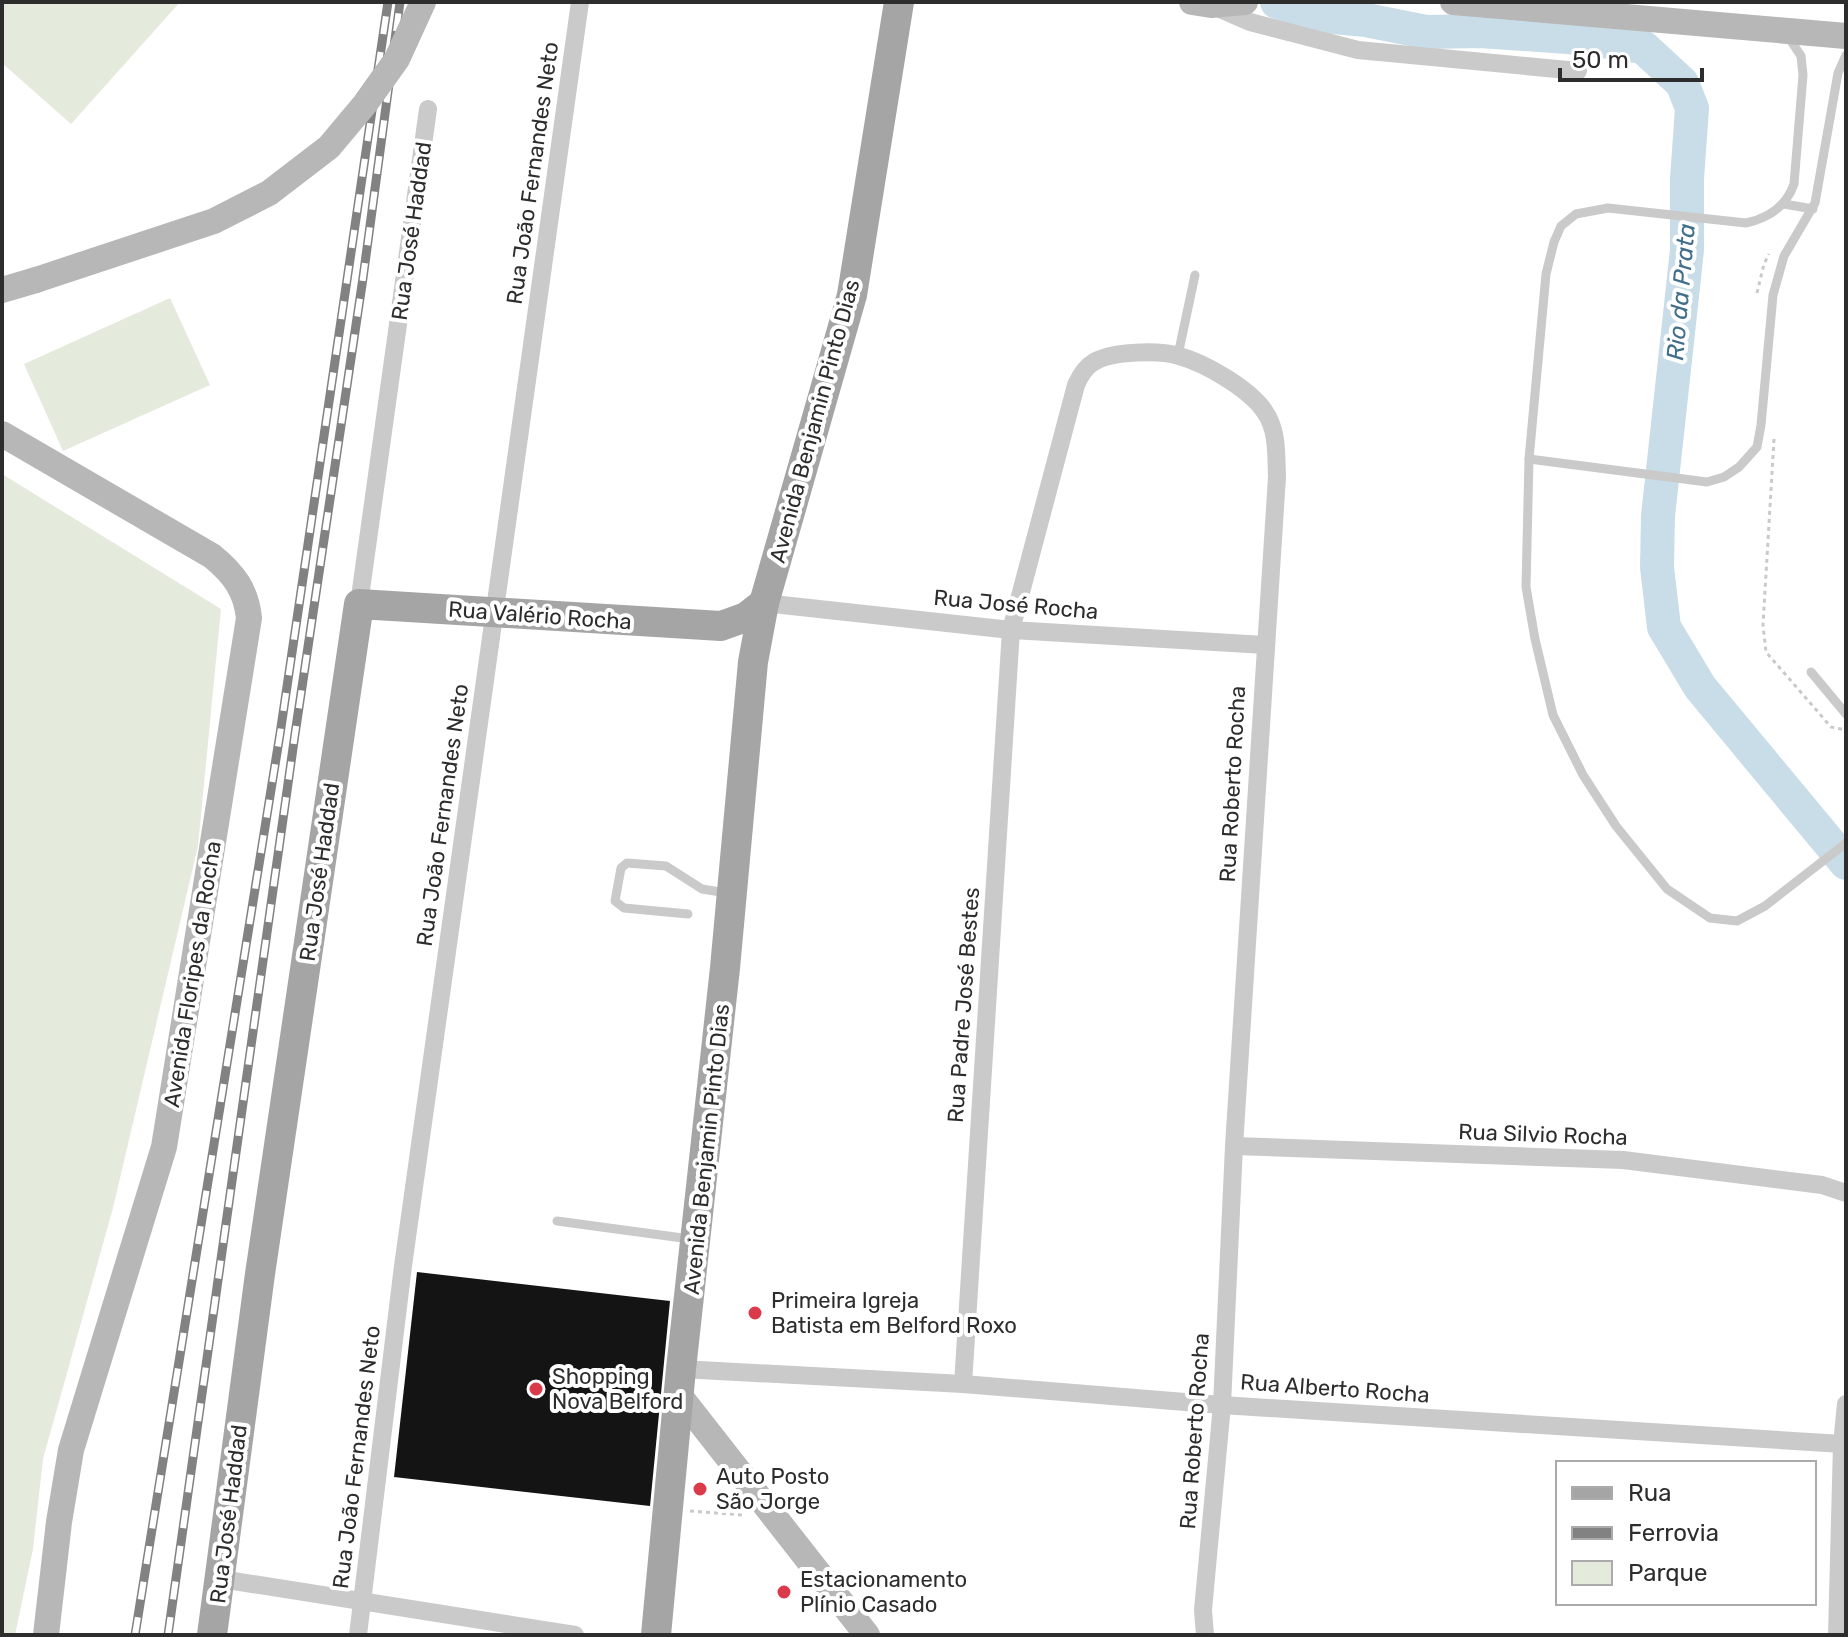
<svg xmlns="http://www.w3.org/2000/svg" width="1848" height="1637" viewBox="0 0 1848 1637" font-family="Rubik,sans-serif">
<rect width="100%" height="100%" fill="#fff"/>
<g fill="#e4eadc">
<path d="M2,2H180L71,124L2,63Z"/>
<path d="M170,298L210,385L63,451L24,364Z"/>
<path d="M2,474L221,609L198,846L113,1208L43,1459L33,1549L15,1635H2Z"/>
</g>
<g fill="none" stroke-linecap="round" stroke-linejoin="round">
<path stroke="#c9dde9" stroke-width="34" d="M1277,2L1312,15L1366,20L1426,32L1480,31L1581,38L1643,47L1682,83L1692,108L1687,179V250L1658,516L1657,567L1664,627L1700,687L1846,863"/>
</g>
<path fill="#141414" d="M417,1272L670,1301L650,1506L394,1477Z"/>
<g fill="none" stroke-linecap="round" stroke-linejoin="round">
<g stroke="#cacaca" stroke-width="3" stroke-dasharray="4 4" stroke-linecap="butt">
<path d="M1757,293L1764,264L1769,254"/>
<path d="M1774,439L1763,625L1766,652L1831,727L1846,730"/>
<path d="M690,1511L742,1515"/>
</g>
<g stroke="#cacaca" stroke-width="9">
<path d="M1789,38L1801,56L1803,75L1794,184C1786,207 1769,218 1746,223L1608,208L1576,214L1561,226L1554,242L1546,274L1529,459L1526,587L1535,639L1553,715L1583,775L1616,826L1667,889L1710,918L1737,921L1765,906L1846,843"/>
<path d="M1784,204L1813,209"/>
<path d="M1178,355L1195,275"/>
<path d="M1529,459L1707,482L1724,477L1739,467L1757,447L1761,425L1773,295L1784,256L1815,203L1838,73L1846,55"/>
<path d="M1811,672L1846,714"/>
<path d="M688,914L624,908L615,901L621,868L627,863L666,866L702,889L727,893"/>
<path d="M557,1221L690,1239"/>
</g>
<g stroke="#cacaca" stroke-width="18">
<path d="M1213,6L1250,22L1358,50L1578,71"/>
<path d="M764,603L1011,630L1265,645"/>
<path d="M359,604L428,109"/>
<path d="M1234,1146L1623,1160L1822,1185L1846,1193"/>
<path d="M681,1369L963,1384L1222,1405L1842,1444"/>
<path d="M963,1384L1011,630L1076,385C1080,376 1085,367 1094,362C1112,351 1159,350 1179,356C1205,363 1250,389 1265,412C1278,431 1276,455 1277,477L1234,1146L1222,1405L1203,1610L1205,1635"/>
<path d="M221,1579L575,1635"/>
<path d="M358,1635L403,1266L580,2"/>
<path d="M1837,1635L1842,1444L1846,1404"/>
</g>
<g stroke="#b7b7b7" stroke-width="26">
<path d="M1192,2L1211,5L1245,2"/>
<path d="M1453,2L1846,36"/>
<path d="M2,290L36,280"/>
<path d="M2,434L212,556C234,574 246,590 249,618L164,1147L71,1450L59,1522L46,1635"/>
<path d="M679,1395L867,1635"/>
</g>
<g stroke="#a5a5a5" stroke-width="30">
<path d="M212,1635L260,1274L359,604L721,626L746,617L764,603"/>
<path d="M656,1635L681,1369L725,968L753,662L764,603L852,295L899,2"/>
</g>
<g stroke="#828282" stroke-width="9">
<g id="rail">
<path d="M135,1635L280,734L388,2"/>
<path d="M168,1635L295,734L363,278L400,2"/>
</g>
</g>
<use href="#rail" stroke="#fff" stroke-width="6" stroke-dasharray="18" stroke-linecap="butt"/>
<path stroke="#b7b7b7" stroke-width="26" d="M36,280L214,221L269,193L329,147L365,104L397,59L423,2"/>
</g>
<g fill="#da3a49" stroke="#fff" stroke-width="3">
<circle cx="755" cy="1313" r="8"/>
<circle cx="536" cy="1389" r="8"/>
<circle cx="700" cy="1489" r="8"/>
<circle cx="784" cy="1592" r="8"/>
</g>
<g text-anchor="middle" stroke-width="8" stroke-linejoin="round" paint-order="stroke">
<g font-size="22" fill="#2d2d2d" stroke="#fff">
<text transform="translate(532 173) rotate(-82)" y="8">Rua João Fernandes Neto</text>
<text transform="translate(411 231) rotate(-82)" y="8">Rua José Haddad</text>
<text transform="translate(814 421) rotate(-75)" y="8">Avenida Benjamin Pinto Dias</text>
<text transform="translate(1016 604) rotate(5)" y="8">Rua José Rocha</text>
<text transform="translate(540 615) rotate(4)" y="8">Rua Valério Rocha</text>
<text transform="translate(1232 784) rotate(-87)" y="8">Rua Roberto Rocha</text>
<text transform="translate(442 815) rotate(-82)" y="8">Rua João Fernandes Neto</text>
<text transform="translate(319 872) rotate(-82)" y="8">Rua José Haddad</text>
<text transform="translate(192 974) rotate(-81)" y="8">Avenida Floripes da Rocha</text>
<text transform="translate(963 1005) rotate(-86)" y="8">Rua Padre José Bestes</text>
<text transform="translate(1543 1134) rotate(2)" y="8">Rua Silvio Rocha</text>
<text transform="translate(706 1149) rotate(-84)" y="8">Avenida Benjamin Pinto Dias</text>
<text transform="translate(1335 1388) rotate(4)" y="8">Rua Alberto Rocha</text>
<text transform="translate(1194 1431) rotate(-86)" y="8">Rua Roberto Rocha</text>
<text transform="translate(356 1457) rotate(-83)" y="8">Rua João Fernandes Neto</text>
<text transform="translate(228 1514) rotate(-83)" y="8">Rua José Haddad</text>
</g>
<g font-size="22" fill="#2d2d2d" stroke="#fff" text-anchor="start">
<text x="771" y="1308">Primeira Igreja<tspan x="771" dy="25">Batista em Belford Roxo</tspan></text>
<text x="552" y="1384">Shopping<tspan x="552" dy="25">Nova Belford</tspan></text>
<text x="716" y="1484">Auto Posto<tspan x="716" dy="25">São Jorge</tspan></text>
<text x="800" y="1587">Estacionamento<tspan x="800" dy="25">Plínio Casado</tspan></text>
</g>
<g font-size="24" font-style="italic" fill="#416f8a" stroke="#fff">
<text transform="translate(1681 292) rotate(-85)" y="8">Rio da Prata</text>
</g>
</g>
<rect width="1848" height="1637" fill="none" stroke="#2d2d2d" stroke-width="8"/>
<rect x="1556" y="1461" width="260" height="144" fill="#ffffff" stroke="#ababab" stroke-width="2"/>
<rect x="1572" y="1487" width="40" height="12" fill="#a5a5a5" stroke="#ababab" stroke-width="2"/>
<text x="1628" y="1501" font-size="24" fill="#2d2d2d">Rua</text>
<rect x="1572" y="1527" width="40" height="12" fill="#828282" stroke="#ababab" stroke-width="2"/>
<text x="1628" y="1541" font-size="24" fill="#2d2d2d">Ferrovia</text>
<rect x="1572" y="1561" width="40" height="24" fill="#e4eadc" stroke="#ababab" stroke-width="2"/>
<text x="1628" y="1581" font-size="24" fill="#2d2d2d">Parque</text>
<path d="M1560 68v12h142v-12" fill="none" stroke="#2d2d2d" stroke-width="4"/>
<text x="1572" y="68" font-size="24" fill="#2d2d2d" stroke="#ffffff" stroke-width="6" paint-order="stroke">50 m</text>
</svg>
